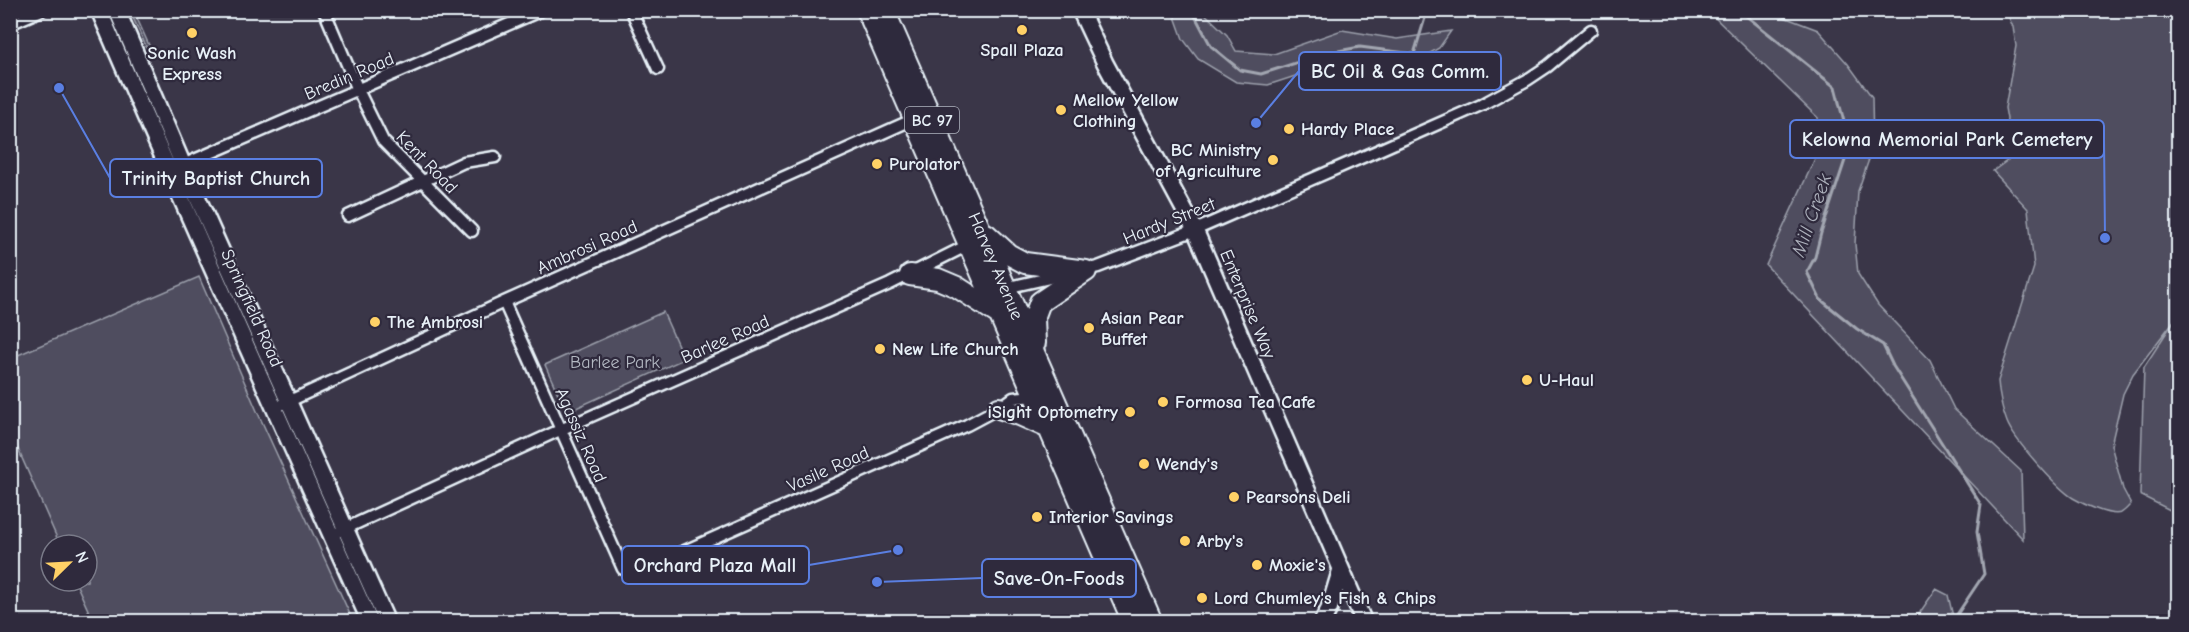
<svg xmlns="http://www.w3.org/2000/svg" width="2189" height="632" viewBox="0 0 2189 632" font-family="'Comic Neue',sans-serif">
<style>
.green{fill:#504e5f;stroke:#9ca0ac;stroke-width:1.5}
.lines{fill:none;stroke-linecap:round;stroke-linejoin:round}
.stream{stroke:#a2a6b1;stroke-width:3}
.street-casing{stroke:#e8f1f8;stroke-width:15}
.secondary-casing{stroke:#e8f1f8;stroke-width:20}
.highway-casing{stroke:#e8f1f8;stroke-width:24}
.street{stroke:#2f2a3d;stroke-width:10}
.secondary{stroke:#2f2a3d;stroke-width:15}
.highway{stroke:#2f2a3d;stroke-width:20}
.poi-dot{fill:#ffd166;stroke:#2f2a3d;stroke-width:2}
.labels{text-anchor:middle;stroke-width:4.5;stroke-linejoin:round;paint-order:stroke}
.shield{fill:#2f2a3d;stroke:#b0b5c0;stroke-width:1.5}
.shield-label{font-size:16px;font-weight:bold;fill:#e8f1f8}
.poi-label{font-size:18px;font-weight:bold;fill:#e8f1f8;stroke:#2f2a3d;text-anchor:start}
.street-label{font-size:18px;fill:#e8f1f8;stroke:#2f2a3d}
.park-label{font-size:18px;fill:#b3b8c2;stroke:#2f2a3d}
.water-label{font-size:20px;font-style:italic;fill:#aeb2bd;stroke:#2f2a3d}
.leader{fill:none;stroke:#5a7fe2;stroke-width:2}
.callout-dot{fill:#5a7fe2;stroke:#2f2a3d;stroke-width:2}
.callout{fill:#2f2a3d;stroke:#5a7fe2;stroke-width:2}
.callout-label{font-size:20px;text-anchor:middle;font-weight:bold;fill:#e8f1f8}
</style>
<rect width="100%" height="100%" fill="#3a3648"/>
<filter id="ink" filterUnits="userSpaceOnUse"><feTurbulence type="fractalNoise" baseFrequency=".0167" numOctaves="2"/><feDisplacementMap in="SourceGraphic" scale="12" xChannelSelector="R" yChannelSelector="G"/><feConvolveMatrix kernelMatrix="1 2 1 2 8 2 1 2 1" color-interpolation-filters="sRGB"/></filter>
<g filter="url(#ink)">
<path class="green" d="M130 11H133L136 16 152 52 149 53Z
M1173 11H1202L1227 35 1236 51 1274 54 1342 30 1397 39 1451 31 1439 48 1408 66 1320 68 1268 85 1236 82 1198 59 1183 39Z
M1708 11H1772L1776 14 1818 30 1848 64 1872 97 1873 148 1858 191 1855 244 1858 274 1878 305 1930 360 1954 409 2021 471 2023 539 1766 265 1823 141 1818 118Z
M2006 11H2178V514L2140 495 2144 367 2176 318 2133 374 2123 394 2111 445 2123 489 2131 504C2128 507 2125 511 2121 513 2110 517 2083 504 2073 498 2057 488 2014 440 2007 422 2002 409 1999 395 1998 381L2034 267 2028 209 1993 171 2008 160 2004 148 2007 119 2005 108 2016 46 2013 27Z
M199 277 257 411 353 621H93L75 581H87V545H60L11 433V358Z
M663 312 684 359 574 409 564 407 545 365Z
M1936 589 1948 595 1954 621H1914Z"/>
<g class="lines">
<path class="stream" d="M1188 10 1195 16 1211 46 1240 70 1261 74 1327 53 1360 47 1414 54 1425 18 1432 10
M1739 10 1835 87 1850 145 1821 233 1815 257 1807 272 1820 299 1857 329 1883 345 1893 366 1981 505 1977 532 1984 574 1952 622"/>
<defs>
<path id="street" d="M324 10 358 90 383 141 472 231
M631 10 658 69
M10 24 42 10
M178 167 542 10
M348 216 464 162 495 157
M1005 288 1098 267 1195 230 1379 150 1481 105 1527 80 1548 66 1591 30
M504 302 623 569 635 573 967 425 999 408 1013 398 1034 396
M283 404 504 302 914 119
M340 531 560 430 890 284 968 245"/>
<path id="secondary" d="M99 10C187 215 279 418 370 622
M117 10 183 165 387 622
M1080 10 1105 63 1195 230 1364 622
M1322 622 1329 609 1341 569"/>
<path id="highway" d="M867 10 1133 622
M884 10 1152 622
M986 234 1008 254 1025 263 1086 271
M910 275 938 279 957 287 997 313
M1035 343 1034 318 1040 302 1086 271
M999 408 1020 415 1049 428"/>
</defs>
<use href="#street" class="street-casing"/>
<use href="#secondary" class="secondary-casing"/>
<use href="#highway" class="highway-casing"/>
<use href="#street" class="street"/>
<use href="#secondary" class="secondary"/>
<use href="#highway" class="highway"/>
</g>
</g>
<g class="poi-dot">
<circle cx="1022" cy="30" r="6"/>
<circle cx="192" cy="33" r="6"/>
<circle cx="1061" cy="110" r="6"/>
<circle cx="1289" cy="129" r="6"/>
<circle cx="1273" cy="160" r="6"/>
<circle cx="877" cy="164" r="6"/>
<circle cx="375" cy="322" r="6"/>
<circle cx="1089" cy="328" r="6"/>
<circle cx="880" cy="349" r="6"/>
<circle cx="1527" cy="380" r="6"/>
<circle cx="1163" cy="402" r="6"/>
<circle cx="1130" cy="412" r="6"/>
<circle cx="1144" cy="464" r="6"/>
<circle cx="1234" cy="497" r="6"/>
<circle cx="1037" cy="517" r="6"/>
<circle cx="1185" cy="541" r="6"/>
<circle cx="1257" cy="565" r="6"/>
<circle cx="1202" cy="598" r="6"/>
</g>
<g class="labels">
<rect class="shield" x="905" y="107" width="54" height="26" rx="4.5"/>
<g class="shield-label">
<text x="932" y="126">BC 97</text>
</g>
<g class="poi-label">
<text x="1022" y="56" text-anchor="middle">Spall Plaza</text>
<text x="192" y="59" text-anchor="middle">Sonic Wash<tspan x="192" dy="21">Express</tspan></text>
<text x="1073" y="106">Mellow Yellow<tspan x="1073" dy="21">Clothing</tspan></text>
<text x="1301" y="135">Hardy Place</text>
<text x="1261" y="156" text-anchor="end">BC Ministry<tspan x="1261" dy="21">of Agriculture</tspan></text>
<text x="889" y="170">Purolator</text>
<text x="1101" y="324">Asian Pear<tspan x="1101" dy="21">Buffet</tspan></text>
<text x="387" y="328">The Ambrosi</text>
<text x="892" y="355">New Life Church</text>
<text x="1539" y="386">U-Haul</text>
<text x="1175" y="408">Formosa Tea Cafe</text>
<text x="1118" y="418" text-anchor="end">iSight Optometry</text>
<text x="1156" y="470">Wendy's</text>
<text x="1246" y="503">Pearsons Deli</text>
<text x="1049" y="523">Interior Savings</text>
<text x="1197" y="547">Arby's</text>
<text x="1269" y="571">Moxie's</text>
<text x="1214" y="604">Lord Chumley's Fish &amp; Chips</text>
</g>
<g class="street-label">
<text transform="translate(349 76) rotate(-23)" y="6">Bredin Road</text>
<text transform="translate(427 162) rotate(46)" y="6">Kent Road</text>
<text transform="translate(1169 221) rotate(-22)" y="6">Hardy Street</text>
<text transform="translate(587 247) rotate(-24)" y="6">Ambrosi Road</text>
<text transform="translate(996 266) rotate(67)" y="6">Harvey Avenue</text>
<text transform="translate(1248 304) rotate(67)" y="6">Enterprise Way</text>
<text transform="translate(252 308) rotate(66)" y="6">Springfield Road</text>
<text transform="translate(725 339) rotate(-24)" y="6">Barlee Road</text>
<text transform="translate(581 435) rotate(66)" y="6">Agassiz Road</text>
<text transform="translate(828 469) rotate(-24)" y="6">Vasile Road</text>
</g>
<g class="park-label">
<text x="615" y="368">Barlee Park</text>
</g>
<g class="water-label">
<text transform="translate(1811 215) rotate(-71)" y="7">Mill Creek</text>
</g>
</g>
<path class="leader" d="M1256 123L1299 71M2105 238L2104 139M59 88L110 178M898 550L809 565M877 582L982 578"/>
<g class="callout-dot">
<circle cx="1256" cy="123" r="6"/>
<circle cx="2105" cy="238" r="6"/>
<circle cx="59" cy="88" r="6"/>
<circle cx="898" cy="550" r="6"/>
<circle cx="877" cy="582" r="6"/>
</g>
<g class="callout">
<rect x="1299" y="52" width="202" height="38" rx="6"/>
<rect x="1790" y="120" width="314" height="38" rx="6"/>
<rect x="110" y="159" width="212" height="38" rx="6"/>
<rect x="622" y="546" width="187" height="38" rx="6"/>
<rect x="982" y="559" width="154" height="38" rx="6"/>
</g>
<g class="callout-label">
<text x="1400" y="78">BC Oil &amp; Gas Comm.</text>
<text x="1947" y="146">Kelowna Memorial Park Cemetery</text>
<text x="216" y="185">Trinity Baptist Church</text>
<text x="715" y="572">Orchard Plaza Mall</text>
<text x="1059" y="585">Save-On-Foods</text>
</g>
<rect width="2189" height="632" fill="none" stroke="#2f2a3d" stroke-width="36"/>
<rect x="18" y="18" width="2153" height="596" fill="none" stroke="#e8f1f8" stroke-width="2" filter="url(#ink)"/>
<g transform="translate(69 563) rotate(66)"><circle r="28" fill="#2f2a3d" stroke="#797a88" stroke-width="1.5"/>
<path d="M0-4.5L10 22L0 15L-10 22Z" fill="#ffd166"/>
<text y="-9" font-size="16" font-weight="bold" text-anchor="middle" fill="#e8f1f8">N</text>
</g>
</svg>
